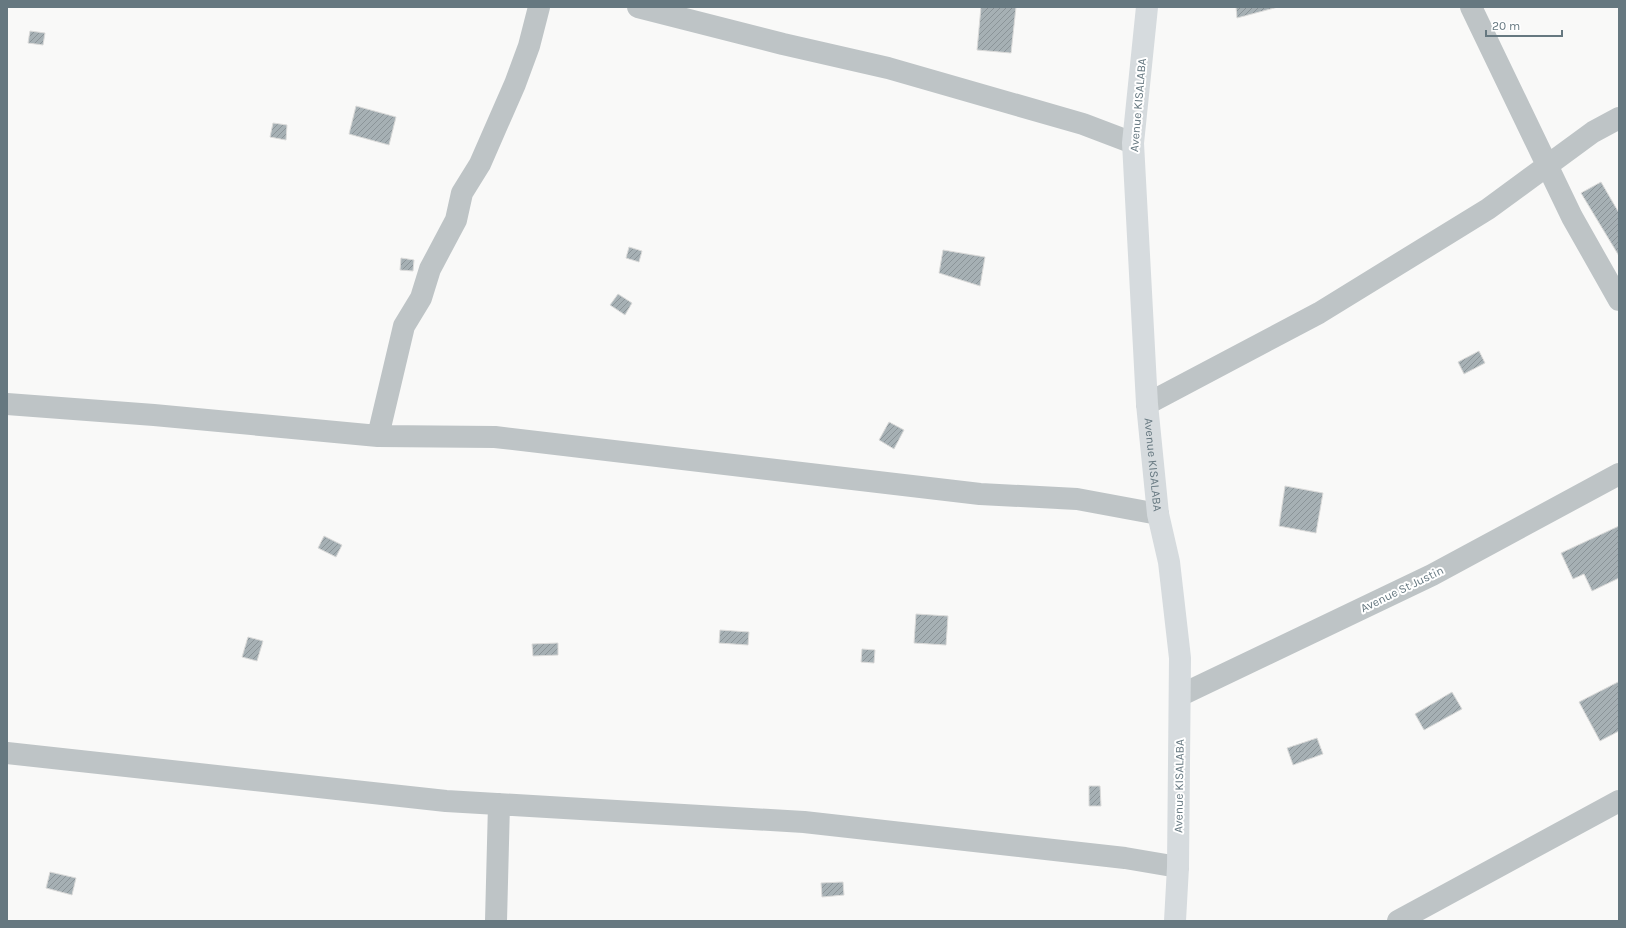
<svg xmlns="http://www.w3.org/2000/svg" width="1626" height="928" viewBox="0 0 1626 928" font-family="Karla,sans-serif">
<style>
.building{fill:url(#building-hatch);stroke:#dbdbda}
.lines{fill:none;stroke-linecap:round;stroke-linejoin:round}
.street{stroke:#bec4c6;stroke-width:22}
.secondary{stroke:#d6dbde;stroke-width:22}
.labels{text-anchor:middle;stroke-width:4;stroke-linejoin:round;paint-order:stroke}
.street-label{font-size:12px;fill:#667880;stroke:#fff}
</style>
<defs>
<pattern id="building-hatch" width="6" height="6" patternUnits="userSpaceOnUse"><rect width="6" height="6" fill="#a6b0b4"/><path d="M-1 1l2-2M0 6l6-6M5 7l2-2" fill="none" stroke="#8b9498"/></pattern>
</defs>
<rect width="100%" height="100%" fill="#f9f9f8"/>
<path class="building" d="M981 7H1016L1011 53 977 50Z
M1236 7H1278L1237 18Z
M30 31 45 33 43 45 28 43Z
M356 106 396 117 389 145 349 134Z
M273 123 287 125 286 140 270 137Z
M1601 182 1619 213V256L1581 193Z
M629 247 642 251 639 262 626 258Z
M943 250 985 257 980 286 939 273Z
M401 258 414 260 413 271 400 270Z
M618 294 632 303 625 315 610 305Z
M1479 351 1485 363 1464 374 1458 362Z
M889 422 904 430 894 449 879 440Z
M1285 486 1323 493 1316 533 1279 526Z
M1619 526V578L1592 591 1584 574 1573 579 1561 553Z
M324 536 342 545 336 557 318 548Z
M916 614 948 616 946 645 914 643Z
M720 630 749 632 748 645 719 643Z
M248 637 263 641 257 661 242 657Z
M558 643V655L533 656 532 644Z
M862 649 875 650 874 663 861 662Z
M1618 682 1619 684V731L1600 741 1579 702Z
M1452 692 1462 709 1424 730 1415 714Z
M1317 738 1323 754 1293 765 1287 748Z
M1089 786H1100L1101 806H1089Z
M50 872 76 878 72 895 46 888Z
M843 882 844 895 822 897 821 883Z"/>
<g class="lines">
<path class="street" d="M638 7 783 44 888 68 1083 124 1133 143
M1471 7 1572 217 1619 300
M7 404 154 415 378 436 495 437 980 494 1077 499 1158 514
M1147 404 1319 313 1488 209 1593 132 1619 118
M378 436 404 326 421 298 430 269 456 220 462 193 480 164 515 84 529 46 539 7
M1181 695 1432 575 1619 474
M7 753 446 801 804 822 1125 858 1178 867
M496 921 499 804
M1398 921 1619 801"/>
<path class="secondary" id="s1" d="M1147 7 1133 143 1147 404 1158 514 1169 562 1180 658 1178 867 1175 921"/>
</g>
<g class="labels">
<g class="street-label">
<text transform="translate(1138 105) rotate(-85)" y="4">Avenue KISALABA</text>
<text dy="4" stroke="none"><textPath href="#s1" startOffset="459">Avenue KISALABA</textPath></text>
<text transform="translate(1402 589) rotate(-26)" y="4">Avenue St Justin</text>
<text transform="translate(1179 786) rotate(-89)" y="4">Avenue KISALABA</text>
</g>
</g>
<rect width="1626" height="928" fill="none" stroke="#667880" stroke-width="16"/>
<path d="M1486 30v6h76v-6" fill="none" stroke="#667880" stroke-width="2"/>
<text x="1492" y="30" font-size="12" fill="#667880" stroke="#ffffff" stroke-width="3" paint-order="stroke">20 m</text>
</svg>
